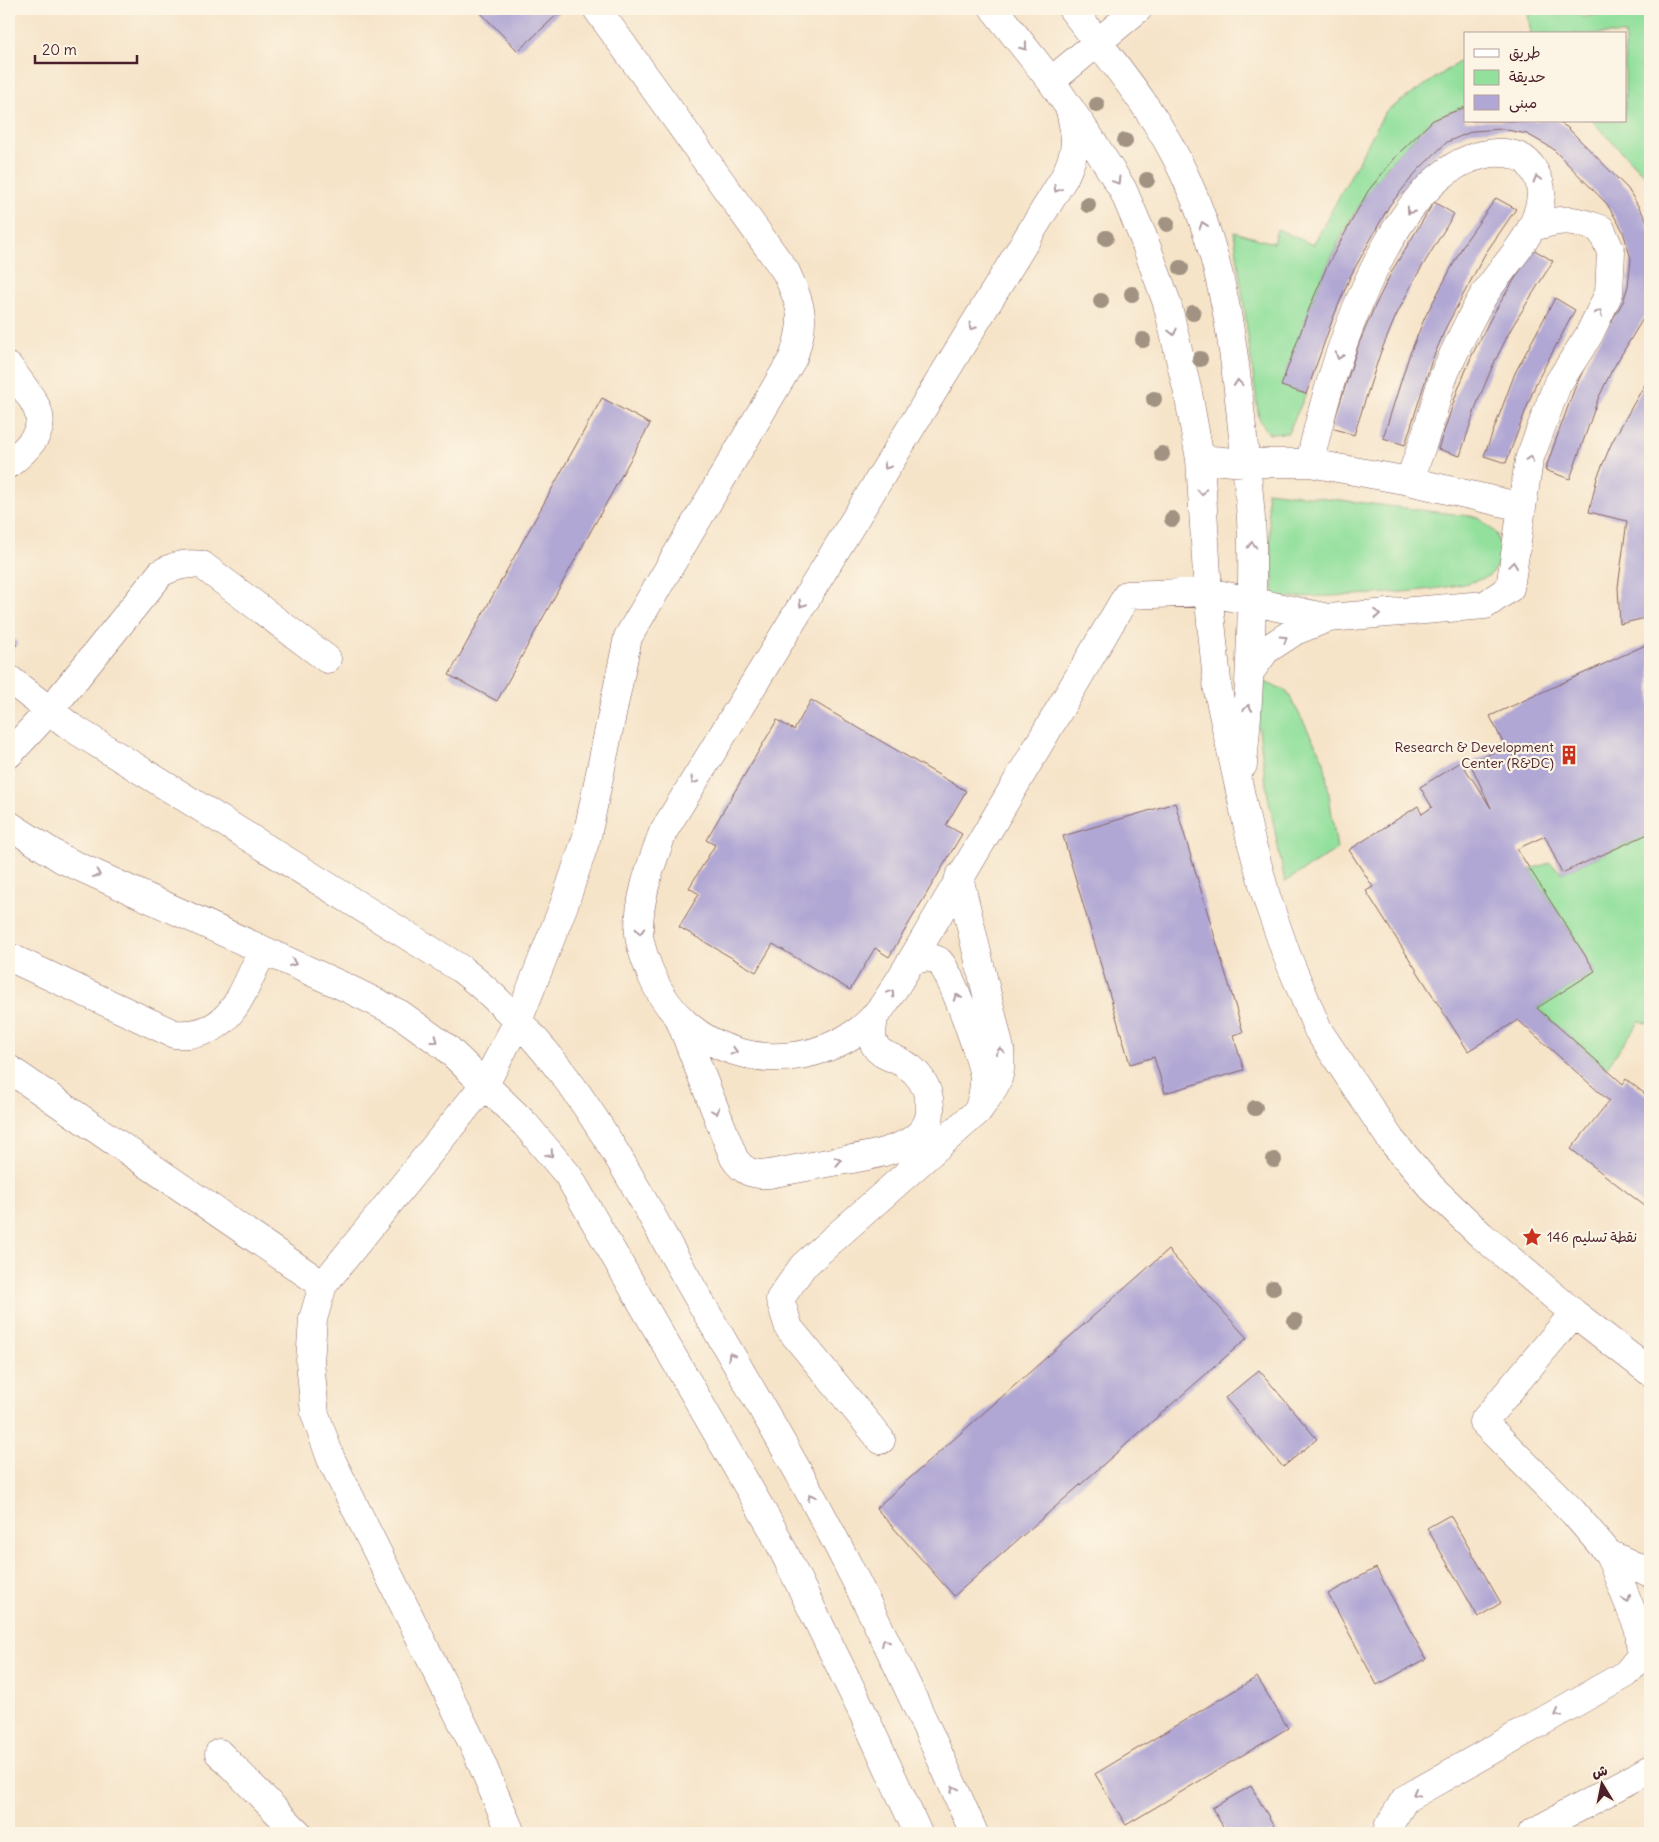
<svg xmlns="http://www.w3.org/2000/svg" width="1659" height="1842" viewBox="0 0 1659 1842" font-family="Delius,'Playpen Sans Arabic',sans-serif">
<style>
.green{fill:#93e09d;stroke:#6e8064}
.building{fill:#b1a7d4}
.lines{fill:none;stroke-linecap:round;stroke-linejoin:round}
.minor-casing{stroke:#866462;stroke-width:29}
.minor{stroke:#fff;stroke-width:28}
.tree{fill:#a19282}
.oneway{stroke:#ae9aa0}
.labels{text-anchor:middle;stroke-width:4.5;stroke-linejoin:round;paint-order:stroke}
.poi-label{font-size:14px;fill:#4a1f2b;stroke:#fcf5e5;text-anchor:end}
</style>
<rect width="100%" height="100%" fill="#fcf5e5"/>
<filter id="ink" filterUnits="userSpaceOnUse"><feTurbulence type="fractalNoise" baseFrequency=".02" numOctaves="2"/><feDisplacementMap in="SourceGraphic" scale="10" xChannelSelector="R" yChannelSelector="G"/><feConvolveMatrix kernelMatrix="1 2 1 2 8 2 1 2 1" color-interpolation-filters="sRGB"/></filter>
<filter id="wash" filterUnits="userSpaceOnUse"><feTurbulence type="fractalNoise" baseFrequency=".0096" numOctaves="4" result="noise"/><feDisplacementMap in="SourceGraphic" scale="20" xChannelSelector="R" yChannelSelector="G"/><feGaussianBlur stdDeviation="1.12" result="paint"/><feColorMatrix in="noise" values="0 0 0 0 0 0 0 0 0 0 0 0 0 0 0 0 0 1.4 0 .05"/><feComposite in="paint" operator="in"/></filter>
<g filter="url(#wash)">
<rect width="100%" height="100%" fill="#f6e4c9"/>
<path class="green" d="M1538 9H1572L1583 17 1596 15 1606 9H1644L1650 25V181L1592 121H1625V34H1531L1528 15Z
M1465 58V107C1455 111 1443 114 1433 120 1425 125 1418 134 1411 141 1343 206 1312 299 1282 385L1306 394 1288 433 1269 434 1259 419 1234 232 1273 243 1277 229 1313 245 1385 112Z
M1267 491 1478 517 1496 533 1502 554C1499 559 1496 570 1491 574 1463 595 1315 596 1274 598Z
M1264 682 1287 691 1324 761 1337 849 1285 882 1267 791 1258 723Z
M1650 833V1024L1640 1021 1606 1068 1537 1008 1595 971 1530 869 1550 863 1562 873Z"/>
<g id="blocks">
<path class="building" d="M477 9H557L560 12 518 51Z
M1465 107V121H1557L1568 128 1628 189 1647 221 1650 234V301L1647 312 1611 372 1598 399 1570 479 1545 470 1574 390 1588 360 1623 302 1628 286 1631 259 1623 231 1607 204 1552 148 1527 134 1502 129 1473 131 1447 142 1418 170 1389 206 1350 277 1333 318 1306 394 1281 386 1309 309 1327 266 1368 191 1399 153 1433 120Z
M1496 198 1516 209 1485 254 1446 327 1431 363 1405 445 1383 438 1409 356 1425 317 1465 242Z
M1434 202 1454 214 1414 280 1395 318 1380 354 1354 435 1332 428 1358 346 1374 308 1393 269Z
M1533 249 1553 261 1512 327 1493 365 1478 401 1460 456 1438 449 1457 392 1472 355 1492 316Z
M1555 298 1575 310 1536 383 1506 463 1484 456 1515 373Z
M1650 375V617L1620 624 1618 587 1627 521 1589 512 1597 478 1612 442Z
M602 398 650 424 497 701 449 675Z
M9 635 18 643 9 653Z
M1650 643V833L1562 873 1545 836 1517 849 1595 971 1537 1008 1623 1084 1626 1079 1650 1098V1210L1571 1149 1609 1101 1518 1020 1468 1051 1366 891 1373 887 1349 850 1418 806 1422 814 1432 807 1420 787 1461 762 1491 808 1470 763 1505 747 1490 716Z
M811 700 966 791 946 825 962 834 889 957 875 948 850 990 773 944 756 972 679 927 699 894 689 888 715 845 706 840 777 720 794 730Z
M1175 803 1243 1032 1233 1035 1244 1070 1165 1093 1154 1057 1130 1064 1063 836Z
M1168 1250 1247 1338 954 1596 876 1508Z
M1259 1370 1317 1439 1283 1467 1225 1398Z
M1450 1515 1501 1603 1478 1617 1427 1528Z
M1376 1568 1426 1659 1377 1685 1328 1594Z
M1257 1677 1288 1728 1126 1825 1095 1774Z
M1251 1786 1278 1833H1227L1212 1808Z"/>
</g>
</g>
<g filter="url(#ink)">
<use href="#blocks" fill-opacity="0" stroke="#866462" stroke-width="1"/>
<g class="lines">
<defs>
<path id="minor" d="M994 9 1051 81 1093 142 1123 190 1143 237 1167 303 1188 393 1200 459 1208 592 1218 691 1250 837 1267 899 1287 956 1318 1030 1391 1140 1431 1187 1481 1235 1574 1313 1650 1372
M1072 9C1113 62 1159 116 1186 178 1222 257 1234 343 1242 428 1246 465 1251 503 1252 540 1253 615 1250 690 1243 765
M1051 81 1138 9
M1070 110C1077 141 1078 148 1064 178L663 832C651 865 638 898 639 934 640 947 646 962 651 974 685 1057 784 1081 857 1032 880 1016 895 987 910 963L1127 595 1208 592 1328 618 1485 605 1510 588 1529 460 1557 385 1589 335 1609 293 1611 252 1601 229C1571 218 1563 218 1533 227
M9 367C41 411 58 424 9 464
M1200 459 1245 463H1310L1409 481 1522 507
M1310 463C1327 379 1386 176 1482 155 1494 152 1508 152 1520 157 1532 162 1542 182 1541 195 1538 236 1502 265 1482 298 1470 319 1459 342 1449 364 1441 378 1438 396 1433 411 1426 435 1418 458 1409 481
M1250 672 1266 650 1295 631 1328 618
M9 679 71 727 461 969C576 1059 626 1174 697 1296 740 1371 785 1445 825 1521 879 1623 928 1728 974 1833
M9 754 50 710 161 573C176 565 186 563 202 565L327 659
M9 825 62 859 347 988 400 1014 447 1048 525 1124 568 1175 773 1530 861 1709 918 1833
M9 957 174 1034C232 1039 241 993 263 950
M910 963C918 958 930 955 939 961 950 969 983 1062 984 1078 984 1087 983 1096 980 1104
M679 1018 734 1158C743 1172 753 1175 769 1174 791 1170 812 1166 833 1162 863 1157 934 1150 930 1106 929 1093 924 1081 915 1072 894 1050 863 1063 875 1015
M9 1069 323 1285
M881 1440 789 1328 780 1299 803 1266 978 1111C995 1086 1003 1080 1000 1049L959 877
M1609 1554 1650 1573
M219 1753 298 1833
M511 1833 476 1750 331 1459 315 1414 310 1362 313 1319 323 1285 485 1084 518 1021 564 905 587 836 628 637 793 358C806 318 803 310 786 272L597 9
M1389 1833 1388 1827 1405 1799 1626 1674 1641 1656 1639 1630 1609 1554 1573 1512 1483 1422 1574 1313
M1532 1833 1650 1769"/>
</defs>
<use href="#minor" class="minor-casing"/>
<use href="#minor" class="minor"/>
</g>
<g class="tree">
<circle cx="1097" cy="105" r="8"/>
<circle cx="1125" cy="141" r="8"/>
<circle cx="1147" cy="180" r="8"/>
<circle cx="1088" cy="205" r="8"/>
<circle cx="1167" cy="224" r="8"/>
<circle cx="1106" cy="238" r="8"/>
<circle cx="1181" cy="268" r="8"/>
<circle cx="1132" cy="294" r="8"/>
<circle cx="1101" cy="301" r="8"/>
<circle cx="1193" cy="313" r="8"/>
<circle cx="1143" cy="340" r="8"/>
<circle cx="1200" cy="359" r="8"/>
<circle cx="1154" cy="399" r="8"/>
<circle cx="1162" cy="454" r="8"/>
<circle cx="1172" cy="519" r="8"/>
<circle cx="1255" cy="1108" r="8"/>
<circle cx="1274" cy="1160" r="8"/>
<circle cx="1273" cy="1288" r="8"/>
<circle cx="1295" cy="1321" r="8"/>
</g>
<defs><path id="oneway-chevron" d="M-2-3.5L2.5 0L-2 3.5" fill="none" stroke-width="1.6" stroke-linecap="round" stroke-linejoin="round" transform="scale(1.25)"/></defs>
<g class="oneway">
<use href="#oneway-chevron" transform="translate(1024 47) rotate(52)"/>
<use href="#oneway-chevron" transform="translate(1537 179) rotate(-106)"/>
<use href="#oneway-chevron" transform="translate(1117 181) rotate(59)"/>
<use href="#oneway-chevron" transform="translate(1057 189) rotate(121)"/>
<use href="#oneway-chevron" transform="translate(1410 211) rotate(126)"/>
<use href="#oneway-chevron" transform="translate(1203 225) rotate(-109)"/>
<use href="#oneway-chevron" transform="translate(1599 313) rotate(-64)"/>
<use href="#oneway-chevron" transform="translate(972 327) rotate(122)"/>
<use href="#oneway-chevron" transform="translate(1173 332) rotate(77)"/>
<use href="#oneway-chevron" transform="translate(1339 356) rotate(109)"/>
<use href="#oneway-chevron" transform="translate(1238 383) rotate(-95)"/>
<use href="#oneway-chevron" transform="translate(1530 459) rotate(-74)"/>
<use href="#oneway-chevron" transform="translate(887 466) rotate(122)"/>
<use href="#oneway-chevron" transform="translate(1202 492) rotate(86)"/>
<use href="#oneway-chevron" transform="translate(1252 545) rotate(-90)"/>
<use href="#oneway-chevron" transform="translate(1513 565) rotate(-82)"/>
<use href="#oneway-chevron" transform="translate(802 604) rotate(122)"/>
<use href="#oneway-chevron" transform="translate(1377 614) rotate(-5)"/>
<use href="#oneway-chevron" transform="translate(1284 639) rotate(-32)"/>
<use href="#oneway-chevron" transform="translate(1248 708) rotate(-85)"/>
<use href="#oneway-chevron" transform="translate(694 781) rotate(121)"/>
<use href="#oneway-chevron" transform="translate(97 874) rotate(24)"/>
<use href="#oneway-chevron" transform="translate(640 931) rotate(88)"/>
<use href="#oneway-chevron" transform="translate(293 963) rotate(24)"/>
<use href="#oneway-chevron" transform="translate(891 993) rotate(-56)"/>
<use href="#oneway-chevron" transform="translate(957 997) rotate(-110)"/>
<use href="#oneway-chevron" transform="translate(435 1040) rotate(36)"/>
<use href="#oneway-chevron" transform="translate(734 1051) rotate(15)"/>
<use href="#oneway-chevron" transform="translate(1000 1051) rotate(-98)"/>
<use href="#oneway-chevron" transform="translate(716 1111) rotate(69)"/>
<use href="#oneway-chevron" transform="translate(550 1154) rotate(50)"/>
<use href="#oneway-chevron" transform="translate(838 1161) rotate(-11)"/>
<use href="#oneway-chevron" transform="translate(731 1356) rotate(-120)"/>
<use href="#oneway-chevron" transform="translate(811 1497) rotate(-119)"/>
<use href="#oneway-chevron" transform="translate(1627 1599) rotate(68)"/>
<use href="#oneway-chevron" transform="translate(885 1642) rotate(-115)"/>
<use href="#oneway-chevron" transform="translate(1558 1714) rotate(151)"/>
<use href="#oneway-chevron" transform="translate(954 1789) rotate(-115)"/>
<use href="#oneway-chevron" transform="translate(1416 1793) rotate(151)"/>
</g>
</g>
<defs>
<symbol id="building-bare" viewBox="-9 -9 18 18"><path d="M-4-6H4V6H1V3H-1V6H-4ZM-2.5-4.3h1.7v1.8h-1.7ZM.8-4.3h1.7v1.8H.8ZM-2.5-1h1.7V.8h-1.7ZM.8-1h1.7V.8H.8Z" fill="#c8321e" stroke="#fcf5e5" stroke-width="2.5" paint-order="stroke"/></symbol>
<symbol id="sight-bare" viewBox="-9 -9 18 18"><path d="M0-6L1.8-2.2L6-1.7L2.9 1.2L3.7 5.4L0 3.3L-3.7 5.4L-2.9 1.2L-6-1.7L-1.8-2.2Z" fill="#c8321e" stroke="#fcf5e5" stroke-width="2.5" paint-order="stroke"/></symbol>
</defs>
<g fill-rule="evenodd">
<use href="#building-bare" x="1555" y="741" width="28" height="28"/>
<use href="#sight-bare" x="1518" y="1223" width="28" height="28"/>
</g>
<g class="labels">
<g class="poi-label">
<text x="1554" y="752">Research &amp; Development<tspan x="1554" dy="16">Center (R&amp;DC)</tspan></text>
<text x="1547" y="1242" text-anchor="start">نقطة تسليم 146</text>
</g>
</g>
<rect width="1659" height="1842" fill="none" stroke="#fcf5e5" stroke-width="30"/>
<rect x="1464" y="32" width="162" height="90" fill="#fcf5e5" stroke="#b59f9b"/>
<rect x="1474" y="49" width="25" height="8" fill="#ffffff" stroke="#b59f9b"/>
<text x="1509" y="58" font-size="15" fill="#4a1f2b">طريق</text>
<rect x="1474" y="70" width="25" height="15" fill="#93e09d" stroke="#b59f9b"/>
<text x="1509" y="82" font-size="15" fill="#4a1f2b">حديقة</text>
<rect x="1474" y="95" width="25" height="15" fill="#b1a7d4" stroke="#b59f9b"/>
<text x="1509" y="108" font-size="15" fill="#4a1f2b">مبنى</text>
<g transform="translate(1602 1784) rotate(350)" stroke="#fcf5e5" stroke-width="4" paint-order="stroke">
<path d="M0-4L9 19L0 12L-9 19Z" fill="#4a1f2b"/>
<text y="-8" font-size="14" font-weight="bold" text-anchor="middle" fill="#4a1f2b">ش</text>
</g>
<path d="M35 55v8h102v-8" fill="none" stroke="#4a1f2b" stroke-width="2.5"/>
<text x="42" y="55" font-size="15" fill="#4a1f2b" stroke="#fcf5e5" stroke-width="4" paint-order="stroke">20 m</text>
</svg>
